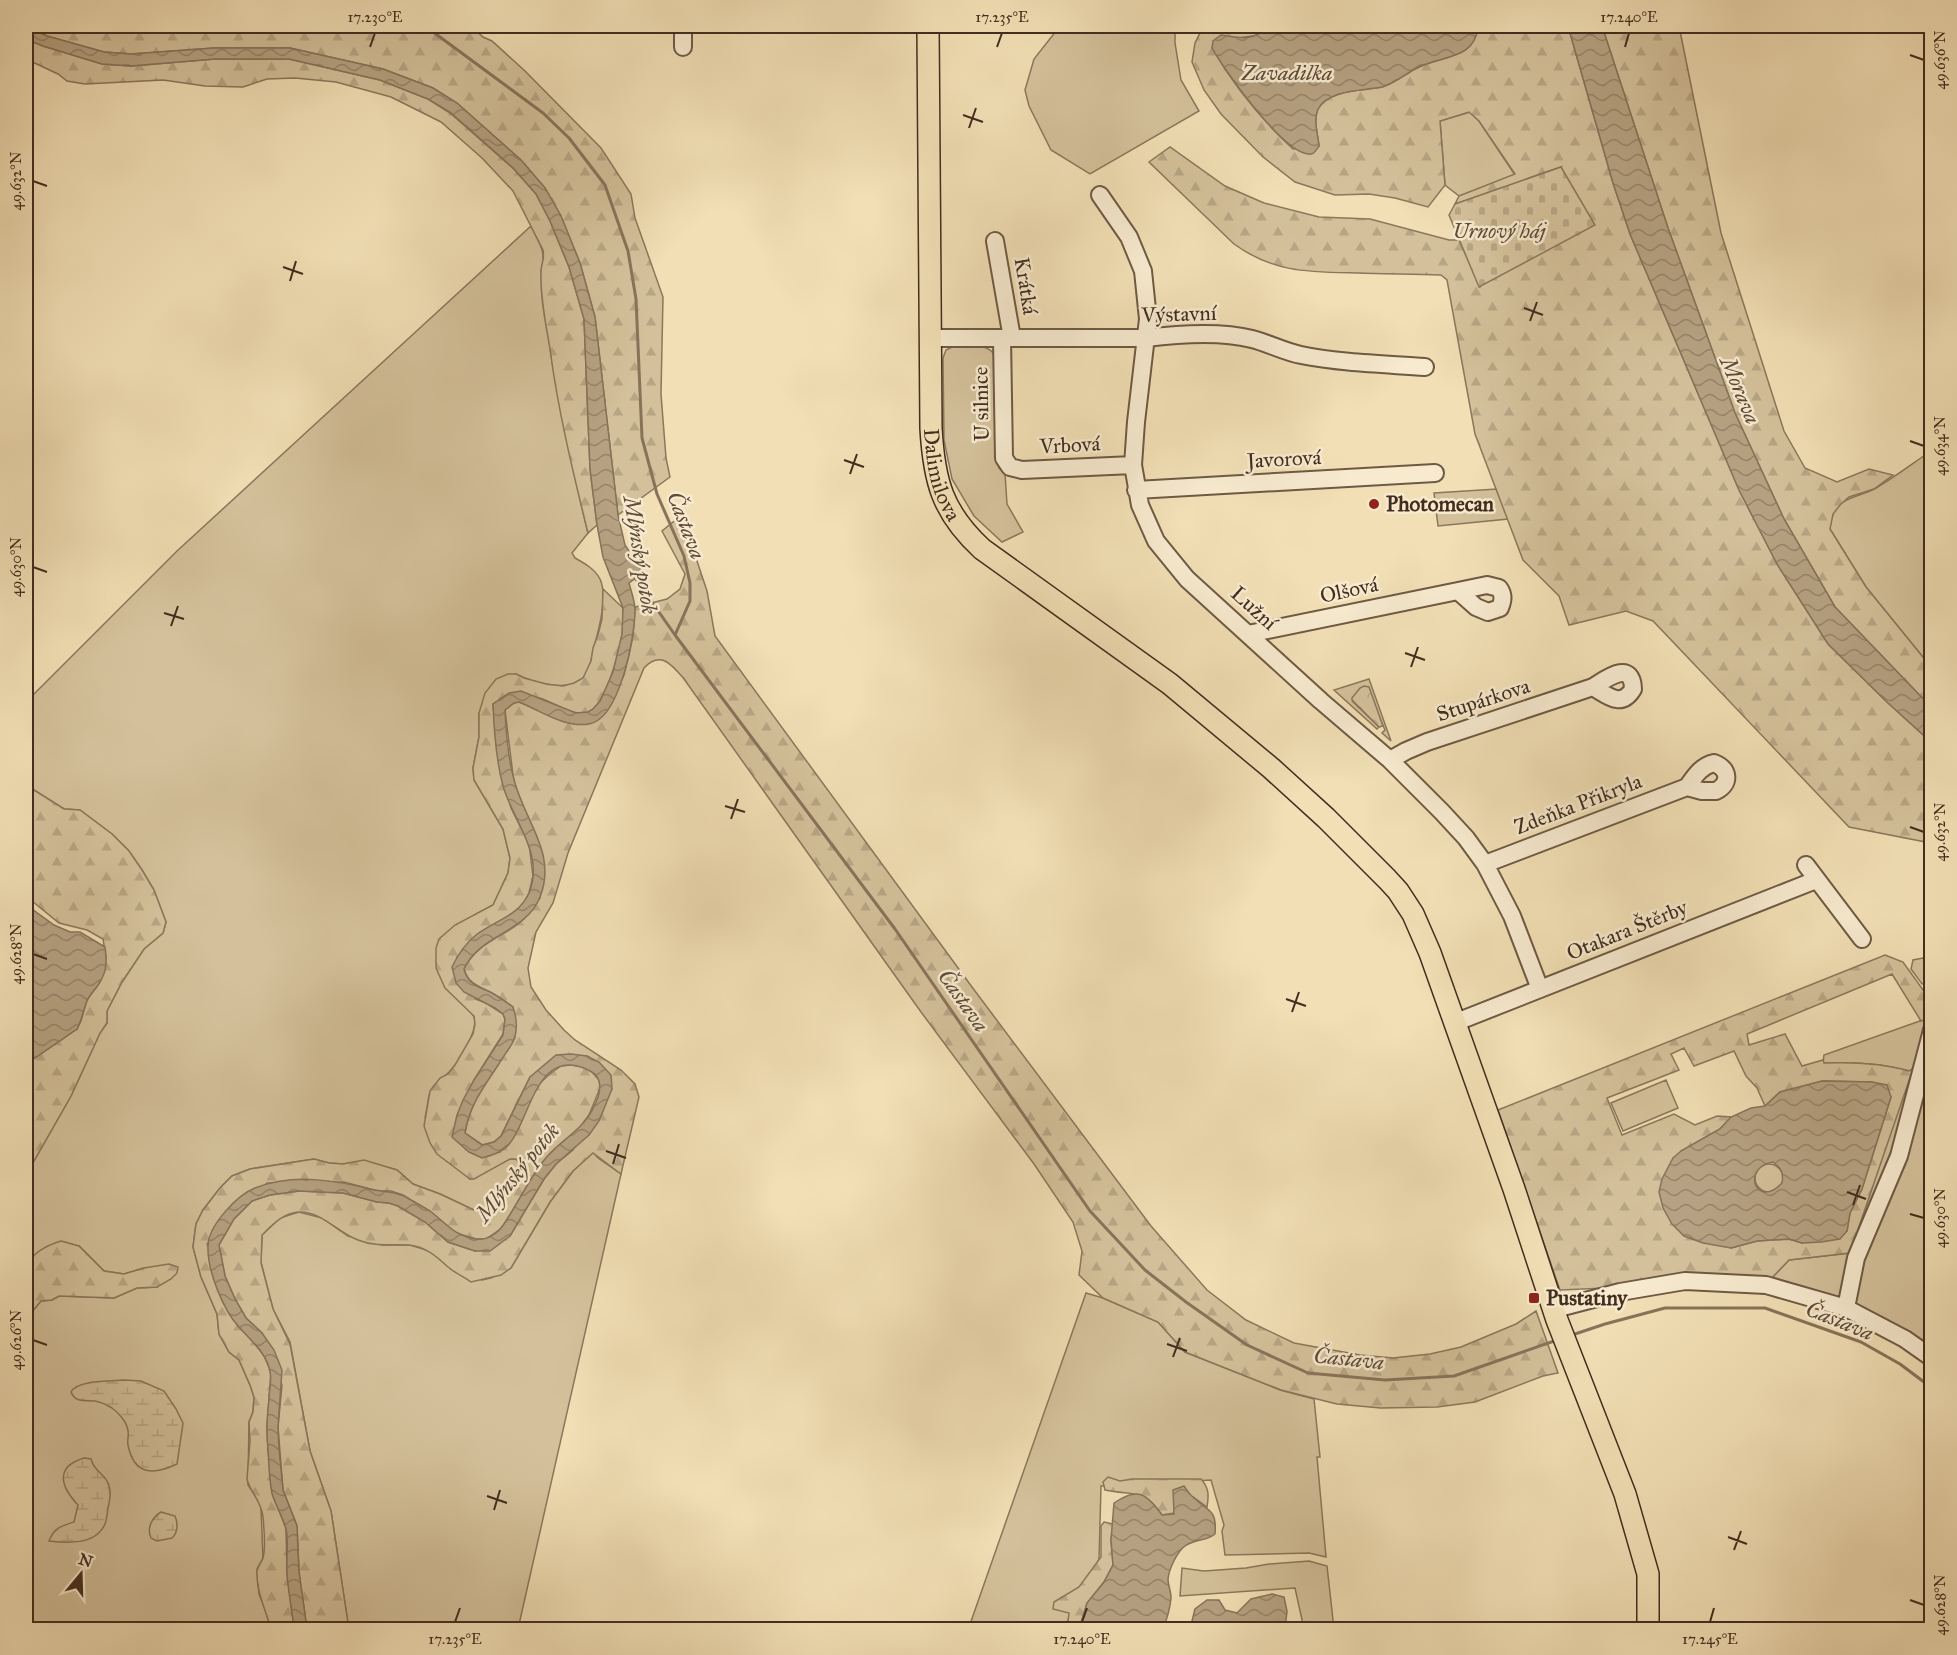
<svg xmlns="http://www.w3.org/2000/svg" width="1957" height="1655" viewBox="0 0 1957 1655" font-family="'IM FELL Great Primer',serif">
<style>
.green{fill:#d4c19b;stroke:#8b775c;stroke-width:1.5}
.forest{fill:url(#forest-firs);stroke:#8b775c;stroke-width:1.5;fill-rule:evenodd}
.wetland{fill:url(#wetland-marsh);stroke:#8b775c;stroke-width:1.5}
.cemetery{fill:url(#cemetery-stones);stroke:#8b775c;stroke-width:1.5}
.park{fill:url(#park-crowns);stroke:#8b775c;stroke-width:1.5}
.water{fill:url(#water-waves);stroke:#88735a;stroke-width:1.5;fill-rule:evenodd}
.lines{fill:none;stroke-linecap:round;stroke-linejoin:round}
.stream{stroke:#88735a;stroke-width:3}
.minor-casing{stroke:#6e5a44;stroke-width:20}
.major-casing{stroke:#422d1e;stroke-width:24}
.minor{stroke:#f7eacf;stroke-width:16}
.major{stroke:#f2dfb5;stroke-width:21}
.ticks{fill:none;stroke:#422d1e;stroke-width:2}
.poi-dot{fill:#8f2418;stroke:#f7eacf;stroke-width:2}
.labels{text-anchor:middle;stroke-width:5;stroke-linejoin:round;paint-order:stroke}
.park-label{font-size:21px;font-style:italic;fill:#5f4b37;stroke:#f7eacf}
.street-label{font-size:21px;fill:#422d1e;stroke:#f7eacf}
.poi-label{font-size:21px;font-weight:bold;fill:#422d1e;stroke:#f7eacf;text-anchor:start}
.water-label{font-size:22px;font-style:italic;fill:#5f4a37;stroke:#f7eacf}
.neatline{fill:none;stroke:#422d1e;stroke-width:2}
.ticks-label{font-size:15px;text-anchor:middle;fill:#422d1e}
</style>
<defs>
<pattern id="forest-firs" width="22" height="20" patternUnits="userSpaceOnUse" patternTransform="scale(1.5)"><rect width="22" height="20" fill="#d4c19b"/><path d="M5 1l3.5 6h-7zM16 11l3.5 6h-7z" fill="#b7a685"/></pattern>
<pattern id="wetland-marsh" width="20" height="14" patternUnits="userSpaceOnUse" patternTransform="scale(1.5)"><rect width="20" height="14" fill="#d4c19b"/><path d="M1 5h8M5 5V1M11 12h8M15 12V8" fill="none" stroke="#b7a685"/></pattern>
<pattern id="cemetery-stones" width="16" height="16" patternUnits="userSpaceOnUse" patternTransform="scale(1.5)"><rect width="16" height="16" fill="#d4c19b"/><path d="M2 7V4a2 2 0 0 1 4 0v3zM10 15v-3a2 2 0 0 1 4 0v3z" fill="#b7a685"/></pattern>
<pattern id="park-crowns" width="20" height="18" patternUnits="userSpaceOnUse" patternTransform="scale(1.5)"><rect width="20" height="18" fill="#d4c19b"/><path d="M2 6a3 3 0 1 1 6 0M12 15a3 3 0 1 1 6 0" fill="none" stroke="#b7a685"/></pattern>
<pattern id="water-waves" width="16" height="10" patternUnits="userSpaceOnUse" patternTransform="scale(1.5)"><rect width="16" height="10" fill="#b6a282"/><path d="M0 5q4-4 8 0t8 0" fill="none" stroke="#96846a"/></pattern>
</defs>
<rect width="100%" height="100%" fill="#f2dfb5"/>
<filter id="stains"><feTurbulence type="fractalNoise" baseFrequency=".00333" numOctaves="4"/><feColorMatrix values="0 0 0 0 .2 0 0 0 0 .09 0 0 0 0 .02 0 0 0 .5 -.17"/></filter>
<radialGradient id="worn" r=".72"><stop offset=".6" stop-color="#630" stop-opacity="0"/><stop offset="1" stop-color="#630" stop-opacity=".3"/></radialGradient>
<path class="green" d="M1060 26H1175V43L1181 80 1199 111 1090 174 1051 150 1029 106 1025 90 1034 59Z
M1470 112 1479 121 1515 175 1459 196 1445 185 1440 121Z
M531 226C539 243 547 251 541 271 548 360 567 446 588 533L572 553 575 558C584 563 595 569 600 579 608 596 599 629 594 647 591 657 591 670 583 678 569 693 531 682 516 674L479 713V737L473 768 474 780 503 829 510 858 508 873 493 905 476 914 445 987C451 993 472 1012 474 1017 479 1030 459 1061 450 1071 444 1078 436 1081 431 1090 427 1098 428 1109 425 1117L463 1173 470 1179 510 1159H516L519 1162 520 1167 494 1205 483 1212 476 1211 440 1194 413 1184 397 1170 364 1161 343 1164 329 1163 314 1159 250 1169 232 1176 220 1188 203 1210 196 1224 193 1247 201 1277 217 1314 219 1334 229 1352 239 1360 250 1385 254 1397 253 1412 249 1422 248 1485 258 1499 261 1508 263 1558 257 1569 259 1594 265 1609 271 1629H26V1395L32 1375 30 1358 26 1348V1319L41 1301 52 1300 59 1296 114 1298 137 1288 157 1287 144 1268 124 1274 104 1271 79 1246 26 1268V1175L71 1096 100 1033 107 1023V1011L122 982 144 949 163 933 166 922 154 890 142 870 129 851 112 834 80 810 64 809 26 785V702L177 551Z
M954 346C969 346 986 342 995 355L997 461 999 468 1005 473 1007 504 1023 532 1002 542 974 516 952 479 944 440 943 358 946 350Z
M1931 451V667L1866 587 1830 529C1832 495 1855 500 1876 488 1895 477 1913 463 1931 451Z
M1497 489 1508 519 1438 526 1434 493Z
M1369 679 1391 741 1382 733 1385 730 1381 721 1352 701 1379 727 1377 729 1334 690Z
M1923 958 1931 965 1932 982 1922 984 1911 969 1913 960Z
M1931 1017V1355L1769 1281 1789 1260 1850 1253 1912 1069 1909 1071C1882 1063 1851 1062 1823 1063L1824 1055Z
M1666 1080 1678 1108 1623 1131 1611 1103Z
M593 1152 598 1158 621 1174 518 1629 421 1630 348 1623 331 1511 310 1451 290 1342 273 1309 261 1262 262 1235 280 1218 299 1212 322 1218 348 1236 382 1245H410L433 1252 450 1268 482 1280 491 1278 511 1268 550 1202 573 1171Z
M1755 1178a14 14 0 1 1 28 0a14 14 0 1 1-28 0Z
M1086 1293 1103 1298 1158 1322 1185 1352 1280 1390 1314 1399 1320 1457H1317L1326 1557 1309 1553 1225 1555 1222 1531 1224 1525 1211 1480 1101 1486 1099 1559 1065 1626V1629L968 1630Z
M1309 1561 1327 1566 1334 1629H1304L1295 1588 1180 1596 1182 1568 1204 1571 1246 1568 1269 1564Z"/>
<path class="forest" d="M26 26H213L214 28 236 32 241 26H471L483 37 492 41 525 71 601 148 631 194 635 218 663 297 661 394 666 458 670 477 618 515 595 317 580 263 561 216 545 188 521 160 457 103 433 88 383 69 290 48H214L131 54 104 52 47 36Z
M1212 26H1269C1253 40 1256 34 1239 38 1230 40 1220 45 1212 48 1233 85 1262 120 1293 149L1319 146C1318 135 1313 120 1318 109 1329 89 1363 91 1382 87 1396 83 1406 73 1419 67 1443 55 1475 60 1478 26H1568L1613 183 1630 234 1739 490 1777 564 1828 644 1888 703 1931 742V843L1849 827 1653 621 1626 611 1569 625 1559 596 1523 560 1475 434 1447 280 1441 275C1413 274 1385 274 1357 273 1310 272 1274 273 1234 244L1149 162 1170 147 1225 186 1264 203 1319 217 1370 219 1449 240H1459L1480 287 1561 167 1455 204 1459 196 1515 174 1479 121 1469 112 1440 121 1445 185 1428 207 1395 198 1369 194 1335 195 1295 182 1263 157 1221 114 1204 90 1192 62 1195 43 1202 29Z
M1602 26H1679L1721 233 1784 431 1805 468 1837 482 1869 469 1893 475 1874 489 1849 497 1840 505 1833 514 1830 529 1866 587 1931 667V707L1835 607 1784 519 1735 413 1668 228Z
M26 39 43 46 102 64 131 66 215 59H289L380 80 428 99 450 113 513 168 536 194 550 221 569 267 584 319 590 469 597 525 588 533C573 472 558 411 550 349 546 325 540 297 541 272 541 263 545 260 543 250L513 191 482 158 441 122 391 97 336 82 295 78 267 79 243 87 205 86 163 80 85 84 67 81 58 74 26 59Z
M677 519 697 561 707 591 715 636 972 987 1151 1226 1207 1290 1246 1320 1294 1343 1360 1355 1393 1358 1430 1354 1461 1347 1516 1324 1536 1311 1558 1373 1543 1376 1475 1402 1437 1407 1381 1408 1337 1404 1281 1390 1185 1352 1158 1322 1103 1298 1079 1275 1082 1251 1073 1222 1034 1164 921 1012 684 679C672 665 661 650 644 668L568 853 553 903 536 932 528 968 531 987 546 1010 564 1030 575 1040 621 1070 635 1084 639 1097 621 1174 593 1153 573 1171 550 1202 511 1268 501 1275 471 1282C464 1277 455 1273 448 1267 436 1256 426 1247 409 1245 391 1244 375 1247 358 1240 338 1233 324 1213 301 1212 285 1211 272 1225 262 1235L261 1263 273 1309 290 1344 310 1451 331 1511 348 1623 352 1629H307L299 1572 297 1526 283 1490 278 1427 282 1385 262 1333 246 1318 235 1299 225 1276 219 1245 234 1219 252 1201 270 1195 299 1191 343 1193 377 1202 389 1203 398 1206 425 1222 448 1242 475 1251 510 1236 544 1179 556 1164 573 1150 612 1089 587 1056 530 1077 501 1136 494 1142 483 1145 465 1133 468 1119 473 1105 483 1086 515 1038 513 1007C506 1002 499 997 492 993 479 986 468 984 464 969 475 946 495 940 514 927 524 920 532 907 540 898L522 803 514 783 505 710 514 703 519 702 574 724 610 706 624 675 629 655 633 636 635 607 667 599 680 589 685 574 662 531Z
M603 589 623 608C623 617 623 627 622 636 619 652 605 709 586 713 567 716 548 697 534 697 521 697 506 702 493 704L498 758 511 808 529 844 533 876 529 893 522 906 509 916 496 923 457 957 475 999 486 1003 503 1014 505 1019 503 1034 474 1080 453 1137 500 1152 539 1084 551 1073 561 1066 571 1065 584 1067 592 1072 599 1080 600 1088 589 1115 580 1127 548 1156 535 1173 502 1228 486 1239H476L453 1232 403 1195 391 1191H378L344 1182 267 1183 207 1244 237 1325 253 1341 264 1356 271 1372 267 1427 268 1449 272 1493 286 1528 287 1573 294 1629H271C266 1610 256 1592 257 1571 258 1566 261 1563 263 1558 266 1547 264 1529 263 1517 261 1499 250 1493 247 1479L250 1441 249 1422 253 1412 254 1397 250 1385 239 1360 229 1352 219 1334 217 1314 201 1277 193 1247 196 1224 203 1210 220 1188 232 1176 250 1169 314 1159 329 1163 343 1164 364 1160 397 1170 413 1184 440 1194 476 1211 483 1212 494 1205 520 1167 519 1162 516 1159H510L474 1179H470L437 1154 430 1143 424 1126 430 1091 440 1078 448 1074 455 1065 473 1034 475 1024 474 1016 445 988 436 968V948L439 939 455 925 493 905 508 873 510 858 503 829 474 780 473 768 479 737V713L485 693 496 679 508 674H516L524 678 546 684 563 686 574 683 583 678 591 661 593 648 598 635 602 619Z
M26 785 64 809 80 810 112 834 129 851 142 870 154 890 166 922 163 933 144 949 122 982 107 1011V1023L100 1033 71 1096 26 1175V1064L77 1029 81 1021 87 1000 100 982 106 958 103 939 87 930 59 923 32 901V884L26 879Z
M1885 955 1903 962 1931 1001V1017L1921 1021 1892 974 1747 1034 1749 1045 1785 1034 1802 1066 1823 1060 1824 1063C1852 1062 1882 1063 1909 1071L1913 1069 1850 1253 1789 1260 1769 1281 1560 1290 1498 1110ZM1684 1048 1694 1066 1734 1051 1746 1076 1757 1088 1765 1106 1780 1092 1823 1081 1872 1082 1891 1097 1862 1189 1850 1213 1847 1231 1802 1243 1789 1239 1757 1241 1731 1248 1681 1151 1720 1129 1731 1117 1717 1116 1695 1125 1674 1114 1622 1135 1607 1098 1679 1070 1671 1054Z
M61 1241 79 1246 104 1271 124 1274 144 1268 169 1264 178 1267 177 1273 171 1279 157 1287 137 1288 114 1298 59 1296 52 1300 41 1301 26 1319C25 1279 15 1255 61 1241Z
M1108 1477 1120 1481 1132 1479H1201C1209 1488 1209 1495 1207 1507L1193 1497 1174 1513 1162 1515C1144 1488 1134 1496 1105 1490L1103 1482Z
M1104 1522 1113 1524 1111 1540 1113 1565 1104 1582 1087 1603 1079 1629H1067L1069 1613 1053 1609 1054 1602 1079 1587 1101 1557V1526Z"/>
<path class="wetland" d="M124 1380 141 1381 164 1391 176 1409 183 1423 177 1464C154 1475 134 1476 128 1445 127 1440 129 1436 128 1431 127 1422 119 1413 112 1408 107 1405 101 1402 95 1401 85 1400 75 1403 71 1392 77 1380 110 1381 124 1380Z
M84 1458 91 1459C94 1471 102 1472 107 1481 112 1490 110 1499 108 1508 107 1514 107 1521 104 1526 94 1545 67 1543 49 1541 54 1528 61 1526 74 1522L78 1505C61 1487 54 1467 84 1458Z
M161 1512 175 1516C178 1523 178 1533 172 1538L157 1541 151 1538C146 1527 153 1517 161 1512Z"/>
<path class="cemetery" d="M1561 167 1595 225 1479 287 1449 215 1455 204Z"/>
<path class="park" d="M1364 686 1369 687 1383 726 1379 727 1352 700V698L1360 688Z"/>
<path class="water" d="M1269 26H1478C1475 60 1443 55 1419 67 1406 73 1396 83 1382 87 1363 91 1329 89 1318 109 1313 120 1318 135 1319 146 1316 150 1314 155 1309 154 1283 153 1225 71 1212 48L1213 41 1221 35C1242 38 1252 42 1269 26Z
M1568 26H1602L1668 228 1735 413 1784 519 1835 607 1931 707V742L1888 703 1828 644 1777 564 1739 490 1630 234 1613 183Z
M26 27 47 36 104 52 131 54 214 48H290L383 69 433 88 457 103 521 160 545 188 561 216 580 263 595 317 618 515 625 545 643 573 629 583C631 591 635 601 635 610 635 636 620 719 589 724 565 728 541 711 519 702L514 703 505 710C506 734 508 760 515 783 526 823 557 854 540 897 526 933 480 934 464 969 468 985 479 987 492 993 499 997 506 1002 513 1007 516 1016 518 1029 514 1039 512 1046 506 1052 502 1059 487 1083 469 1104 465 1133L482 1145 494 1142 501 1136 530 1077 556 1055 571 1054 587 1056 599 1062 611 1075 612 1089 599 1121 589 1135 556 1164 544 1179 510 1236 490 1251H475L448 1242 425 1222 398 1206 389 1203 377 1202 343 1193 299 1191 270 1195 252 1201 234 1219 219 1245 225 1276 235 1299 246 1318 262 1333 274 1350 282 1370 278 1427 279 1448 283 1490 297 1526 299 1572 307 1629 294 1628C292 1610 288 1591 287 1573 286 1559 289 1543 286 1529 283 1517 275 1505 272 1493 269 1479 269 1463 268 1449 266 1432 267 1416 269 1399 269 1391 272 1380 270 1372 267 1353 251 1341 239 1327 223 1310 207 1270 208 1246 208 1226 237 1195 255 1188 293 1173 335 1180 374 1190 385 1192 395 1191 406 1197 414 1202 422 1206 430 1211 446 1223 454 1236 476 1239 487 1241 498 1233 504 1224 518 1203 529 1179 545 1159 565 1135 586 1131 598 1097 602 1084 600 1075 588 1070 537 1045 530 1119 510 1143 503 1152 493 1155 482 1158L469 1152 452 1137 457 1115 463 1100 474 1080 503 1035 505 1019 503 1014 495 1008 464 992 456 983 452 967C458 954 465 944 476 935 494 921 519 916 529 893 545 854 513 821 503 786 496 760 494 731 493 704L509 693 521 691 576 713 588 712 593 709 600 701 613 672 622 634 623 608 603 557 597 525 590 469 584 319 569 267 550 221 536 194 513 168 450 112 428 99 380 80 289 59H215L131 66 102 64 43 46 26 39Z
M26 902 32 909 54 925 70 932H80L105 947C107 961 107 973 98 985 95 990 89 995 87 1001 83 1010 82 1020 77 1029L26 1064Z
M1822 1081 1872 1082 1887 1085 1891 1097 1862 1189 1850 1213 1847 1231 1840 1239 1821 1242 1802 1243 1789 1239 1757 1241 1731 1248 1703 1243 1684 1236 1672 1224 1663 1208 1659 1192 1662 1179 1673 1158 1681 1151 1720 1129 1731 1117 1751 1108 1765 1106 1780 1092ZM1773 1162C1781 1168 1784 1173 1782 1183 1774 1191 1764 1197 1756 1186 1751 1173 1761 1164 1773 1162Z
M1184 1486C1187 1490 1190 1495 1194 1498 1209 1512 1217 1509 1215 1534 1207 1541 1195 1539 1185 1546 1177 1552 1169 1569 1168 1579 1168 1585 1171 1591 1171 1598 1170 1609 1167 1619 1163 1629H1079L1087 1603 1104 1582 1113 1565 1111 1540 1114 1503C1138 1487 1146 1493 1162 1515L1174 1514 1173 1490Z
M1272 1594 1284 1597 1287 1611 1285 1629H1190L1195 1609 1207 1600H1219L1225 1610 1237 1613 1251 1599Z"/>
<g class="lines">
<path class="stream" d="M425 26 543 113 569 138 605 185 628 251 636 299 642 438 657 494 684 556 690 583V601L675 635
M633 575 675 635 895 929 1090 1211 1145 1270 1186 1302 1247 1345 1308 1373 1385 1380 1454 1376 1557 1340
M1572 1335 1605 1324 1665 1308H1765L1861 1342 1900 1364 1932 1388"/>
<defs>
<path id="minor" d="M683 26V47
M1100 195 1129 237 1143 271 1148 319 1136 422 1133 465 1140 505 1156 541 1187 579 1321 701 1390 760 1442 812 1466 838 1485 864 1512 916 1540 989
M995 241 1012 338
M930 338H1146C1178 334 1221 331 1252 339 1268 343 1285 352 1301 355 1341 363 1384 364 1425 367
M1002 338 1004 458 1010 467 1022 470 1133 465
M1136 490 1435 473
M1248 634 1458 591 1487 585 1499 588C1504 595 1503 600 1500 608L1488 612 1476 607 1458 591
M1390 760 1406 751 1427 742 1593 687C1606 679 1632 659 1633 689 1621 709 1607 695 1593 687
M1485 864 1687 787C1695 776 1701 766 1714 763 1729 769 1731 783 1716 791H1702L1687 787
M1806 865 1862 939
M1454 1023 1816 880
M1846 1308 1856 1258 1899 1156 1932 1030
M1555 1309 1620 1292 1685 1281 1766 1285 1846 1308 1905 1339 1932 1358"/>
<g id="major">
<path id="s1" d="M928 26 931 428C934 481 942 512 982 549L1170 684 1271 768 1326 818 1387 879 1398 891 1413 914 1430 953 1514 1189 1557 1320 1625 1494 1648 1574V1630"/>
</g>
</defs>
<use href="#minor" class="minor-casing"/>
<use href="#major" class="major-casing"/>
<use href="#minor" class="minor"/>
<use href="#major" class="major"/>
</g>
<path class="ticks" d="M370 47 375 33M997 47 1002 33M1625 47 1629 33M1910 55 1924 60M963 115 983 122M969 128 976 108M33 181 47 186M283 267 303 274M290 281 296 261M1524 308 1543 315M1530 321 1537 302M1910 441 1924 446M844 460 864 467M850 474 857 454M33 567 47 572M164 613 184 619M171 626 178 606M1405 653 1425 660M1411 667 1418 647M725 806 745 812M731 819 738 799M1910 827 1924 832M33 954 47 959M1286 999 1306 1006M1292 1012 1299 992M606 1151 626 1158M613 1164 619 1144M1847 1192 1866 1199M1853 1205 1860 1185M1910 1214 1924 1218M33 1340 47 1345M1167 1344 1187 1351M1173 1357 1180 1338M487 1496 507 1503M494 1510 500 1490M1728 1537 1747 1544M1734 1550 1741 1531M1910 1600 1924 1605M455 1622 460 1608M1082 1622 1087 1608M1710 1622 1714 1608"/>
<g class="poi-dot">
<circle cx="1374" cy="504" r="6"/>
<rect x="1528" y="1292" width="12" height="12" rx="3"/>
</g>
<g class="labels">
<g class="park-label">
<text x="1499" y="238">Urnový háj</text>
</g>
<g class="street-label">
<text transform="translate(1026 286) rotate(81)" y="7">Krátká</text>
<text transform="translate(1179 314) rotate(-2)" y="7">Výstavní</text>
<text transform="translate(981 404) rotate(-91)" y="7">U silnice</text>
<text transform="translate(1070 445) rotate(-3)" y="7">Vrbová</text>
<text transform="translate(1284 459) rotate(-3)" y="7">Javorová</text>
<text dy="7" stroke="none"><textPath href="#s1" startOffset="450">Dalimilova</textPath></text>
<text transform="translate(1349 590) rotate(-12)" y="7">Olšová</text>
<text transform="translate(1254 608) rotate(42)" y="7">Lužní</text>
<text transform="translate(1483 700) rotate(-18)" y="7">Stupárkova</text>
<text transform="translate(1578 804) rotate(-21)" y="7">Zdeňka Přikryla</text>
<text transform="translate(1627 930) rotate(-22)" y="7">Otakara Štěrby</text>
</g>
<g class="poi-label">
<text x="1386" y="511">Photomecan</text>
<text x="1546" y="1305">Pustatiny</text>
</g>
<g class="water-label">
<text x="1287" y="80">Zavadilka</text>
<text transform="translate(1741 390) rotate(67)" y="8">Morava</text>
<text transform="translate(687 525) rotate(69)" y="8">Častava</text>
<text transform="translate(641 555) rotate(81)" y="8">Mlýnský potok</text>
<text transform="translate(964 1000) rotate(55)" y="8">Častava</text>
<text transform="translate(517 1172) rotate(-51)" y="8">Mlýnský potok</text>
<text transform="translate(1840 1320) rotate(22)" y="8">Častava</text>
<text transform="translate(1349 1358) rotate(6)" y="8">Častava</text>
</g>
</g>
<rect width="1957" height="1655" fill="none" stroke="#f2dfb5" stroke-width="66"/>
<g transform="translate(81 1574) rotate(19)" stroke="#f7eacf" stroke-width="4.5" paint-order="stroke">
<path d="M0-4.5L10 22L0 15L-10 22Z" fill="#422d1e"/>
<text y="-9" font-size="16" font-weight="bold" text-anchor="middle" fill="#422d1e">N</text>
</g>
<rect x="33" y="33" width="1891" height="1589" class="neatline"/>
<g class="ticks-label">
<text x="375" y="22">17.230°E</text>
<text x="1002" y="22">17.235°E</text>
<text x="1629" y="22">17.240°E</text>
<text transform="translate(1940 60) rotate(-90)" y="5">49.636°N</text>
<text transform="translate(16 181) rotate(-90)" y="5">49.632°N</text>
<text transform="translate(1940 446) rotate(-90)" y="5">49.634°N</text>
<text transform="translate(16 567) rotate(-90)" y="5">49.630°N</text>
<text transform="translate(1940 832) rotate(-90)" y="5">49.632°N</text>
<text transform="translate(16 954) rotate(-90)" y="5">49.628°N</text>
<text transform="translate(1940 1218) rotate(-90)" y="5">49.630°N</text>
<text transform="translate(16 1340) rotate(-90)" y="5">49.626°N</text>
<text transform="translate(1940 1605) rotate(-90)" y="5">49.628°N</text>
<text x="455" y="1644">17.235°E</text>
<text x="1082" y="1644">17.240°E</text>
<text x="1710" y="1644">17.245°E</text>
</g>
<rect width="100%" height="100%" filter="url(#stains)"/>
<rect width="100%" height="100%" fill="url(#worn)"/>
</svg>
